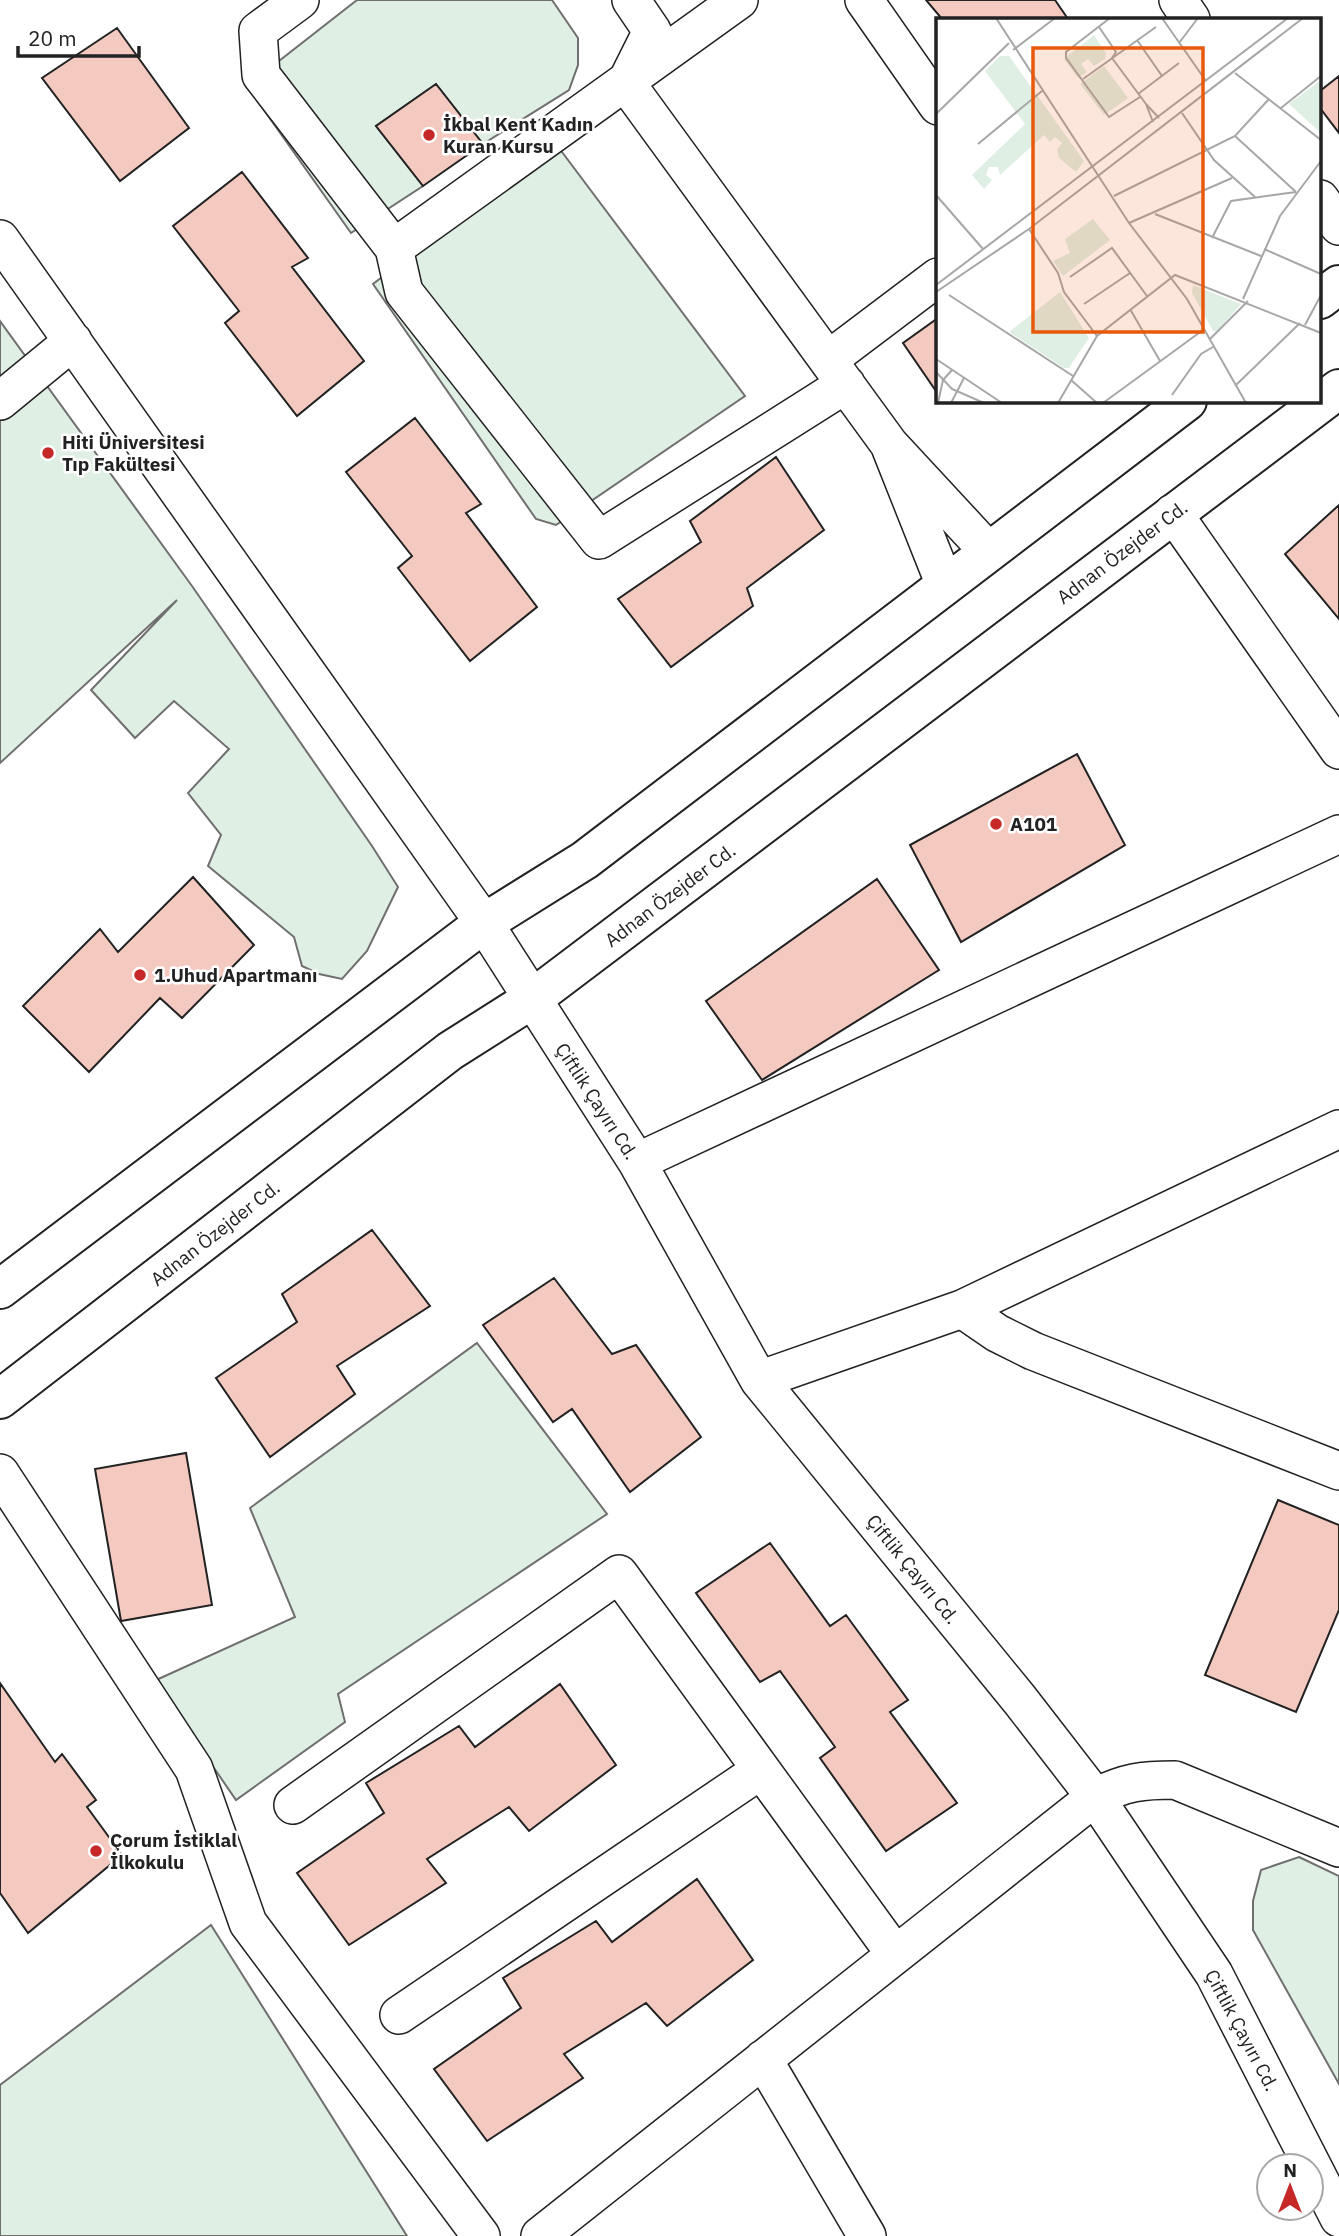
<svg xmlns="http://www.w3.org/2000/svg" width="1339" height="2236" viewBox="0 0 1339 2236" font-family="'IBM Plex Sans',sans-serif">
<style>
.green{fill:#e0efe3;stroke:#6f6f6f;stroke-width:2}
.building{fill:#f3c9c0;stroke:#222;stroke-width:2}
.lines{fill:none;stroke-linecap:round;stroke-linejoin:round}
.street-casing{stroke:#222;stroke-width:40}
.secondary-casing{stroke:#222;stroke-width:42}
.street{stroke:#fff;stroke-width:37}
.secondary{stroke:#fff;stroke-width:38}
.poi-dot{fill:#c62828;stroke:#fff;stroke-width:2.5}
.labels{text-anchor:middle;stroke-width:5;stroke-linejoin:round;paint-order:stroke}
.poi-label{font-size:19px;font-weight:bold;fill:#222;stroke:#fff;text-anchor:start}
.street-label{font-size:19px;fill:#222;stroke:#fff}
.inset-road{fill:none;stroke:#a7a7a7;stroke-width:2}
.view{fill:#e8590c;fill-opacity:0.15;stroke:#e8590c;stroke-width:3.5}
.inset-edge{fill:none;stroke:#222;stroke-width:3.5}
</style>
<rect width="100%" height="100%" fill="#fff"/>
<path class="green" d="M357 0H552L578 38V65L569 90 483 144 436 84 376 126 423 186 351 233 247 86Z
M556 144 745 396 556 525 536 519 373 284Z
M0 321 192 586 372 846 398 887 367 951 342 979 319 974 302 966 294 937 208 866 221 835 188 793 229 749 174 701 135 738 91 690 177 600 0 763Z
M477 1343 607 1514 338 1694 345 1722 236 1800 154 1681 295 1617 250 1508Z
M1299 1857 1339 1876V2084L1253 1930V1901L1261 1870Z
M211 1925 407 2236H0V2085Z"/>
<path class="building" d="M926 0H1055L1068 19H942Z
M117 28 189 128 120 181 42 78Z
M1339 76V133L1320 108V91Z
M436 84 483 144 423 186 376 126Z
M242 172 308 258 292 267 364 361 297 416 225 323 239 311 173 226Z
M938 318V394L903 343Z
M415 418 481 504 466 513 537 607 470 661 398 568 412 556 346 472Z
M776 457 824 530 747 588 753 606 671 667 618 599 701 542 690 521Z
M1339 505V619L1285 554Z
M1077 754 1125 845 961 942 910 845Z
M193 877 254 945 182 1018 160 998 89 1072 23 1006 100 929 118 952Z
M877 879 939 970 762 1080 706 1001Z
M372 1230 430 1306 337 1366 355 1394 270 1457 216 1378 297 1322 282 1294Z
M554 1278 612 1354 636 1345 701 1437 630 1492 572 1409 553 1422 483 1325Z
M186 1453 212 1605 121 1621 95 1469Z
M1278 1500 1339 1525V1610L1296 1712 1205 1675Z
M770 1543 830 1626 846 1615 908 1700 890 1712 957 1803 886 1851 820 1758 835 1747 780 1671 760 1682 696 1593Z
M0 1683 55 1762 62 1754 96 1800 87 1807 122 1855 28 1933 0 1893Z
M560 1684 616 1765 529 1831 509 1807 427 1859 446 1883 349 1945 297 1873 384 1813 366 1783 459 1726 475 1747Z
M697 1879 753 1960 667 2026 646 2003 564 2054 583 2078 487 2141 434 2069 521 2008 503 1978 596 1921 612 1942Z"/>
<g class="lines">
<defs>
<path id="street" d="M300 0 258 31 261 75 394 248 404 292 599 540 846 384
M631 0 652 31 626 83 889 444
M864 0 938 106
M1178 0 1191 19
M1320 199 1339 226
M0 239 484 923 637 1162 759 1380 1020 1700 1095 1797 1214 1974 1339 2218
M394 248 739 0
M828 360 938 277
M0 401 73 341
M1173 513 1339 750
M945 585 889 444 989 552
M637 1162 1339 834
M962 1309 997 1333 1033 1351 1339 1471
M759 1380 962 1309 1339 1129
M0 1473 194 1769 248 1923 481 2236
M293 1805 619 1574 895 1954
M399 2015 761 1770
M763 2059 867 2236
M540 2236 1095 1797C1126 1782 1141 1780 1175 1780L1339 1848"/>
<path id="secondary" d="M1320 299 1339 285
M0 1289 484 923 585 860 1187 401
M0 1399 450 1051 532 999 1339 389"/>
</defs>
<use href="#street" class="street-casing"/>
<use href="#secondary" class="secondary-casing"/>
<use href="#street" class="street"/>
<use href="#secondary" class="secondary"/>
</g>
<g class="poi-dot">
<circle cx="429" cy="135" r="7"/>
<circle cx="48" cy="453" r="7"/>
<circle cx="996" cy="824" r="7"/>
<circle cx="140" cy="975" r="7"/>
<circle cx="96" cy="1851" r="7"/>
</g>
<g class="labels">
<g class="poi-label">
<text x="443" y="131">İkbal Kent Kadın<tspan x="443" dy="22">Kuran Kursu</tspan></text>
<text x="62" y="449">Hiti Üniversitesi<tspan x="62" dy="22">Tıp Fakültesi</tspan></text>
<text x="1010" y="831">A101</text>
<text x="154" y="982">1.Uhud Apartmanı</text>
<text x="110" y="1847">Çorum İstiklal<tspan x="110" dy="22">İlkokulu</tspan></text>
</g>
<g class="street-label">
<text transform="translate(1122 552) rotate(-37)" y="7">Adnan Özejder Cd.</text>
<text transform="translate(670 895) rotate(-37)" y="7">Adnan Özejder Cd.</text>
<text transform="translate(597 1101) rotate(57)" y="7">Çiftlik Çayırı Cd.</text>
<text transform="translate(215 1233) rotate(-38)" y="7">Adnan Özejder Cd.</text>
<text transform="translate(913 1569) rotate(51)" y="7">Çiftlik Çayırı Cd.</text>
<text transform="translate(1242 2030) rotate(62)" y="7">Çiftlik Çayırı Cd.</text>
</g>
</g>
<g transform="translate(936 18)">
<rect width="385" height="385" fill="#fff"/>
<path d="M158 17 170 35 169 41 158 48 152 41 145 46 151 54 142 60 128 41ZM64 38H73L148 143 140 154 123 140 121 131 126 125 119 119 114 124 108 117 64 157 62 149H53L50 157 56 162 48 171 36 157 89 106 49 53ZM168 48 192 80 168 97 144 66ZM385 62V115L353 86ZM157 201 174 222 127 258 117 243 134 235 129 221ZM257 267 305 286 281 313H277L256 275ZM124 274 153 320 133 350H128L73 314Z" fill="#e0efe3"/>
<path class="inset-road" d="M60 0 193 205 251 281 310 385M174 0 130 34V40L173 99 204 79M226 0 270 63M163 9 180 34 176 40 210 86M201 22 226 58M243 25 262 0M77 32 119 0M299 55 385 122M147 61 220 9M202 76 243 45M345 90 385 58M246 95 278 142 319 179M0 96 73 25M217 104 210 86 223 100M299 118 360 174M42 126 106 73M0 177 47 231M178 178 299 118 333 81M219 196 325 238M193 205 296 160M93 211 122 255 128 274 161 318M276 220 295 183 360 174M328 231 385 256M134 259 176 230 211 278M0 267 352 0M0 274 93 211 367 0M13 277 137 358M307 281 344 198 385 143M148 286 194 255M194 291 224 343M369 307 385 277M273 322 312 283M0 341 66 385M0 354 16 371 48 385M135 362 161 385M299 368 364 305M236 377 265 336 277 329M2 385 7 362 16 352M15 385 28 360M122 385 161 318 239 257 385 315M167 385 267 312"/>
<path class="view" d="M97 30H267V314H97Z"/>
<rect width="385" height="385" class="inset-edge"/>
</g>
<g transform="translate(1290 2187)"><circle r="33" fill="#ffffff" stroke="#a7a7a7" stroke-width="2"/>
<path d="M0-5L12 26L0 18L-12 26Z" fill="#c62828"/>
<text y="-10" font-size="19" font-weight="bold" text-anchor="middle" fill="#222222">N</text>
</g>
<path d="M18 46v10h121v-10" fill="none" stroke="#222222" stroke-width="3.5"/>
<text x="28" y="46" font-size="21" fill="#222222" stroke="#ffffff" stroke-width="5" paint-order="stroke">20 m</text>
</svg>
